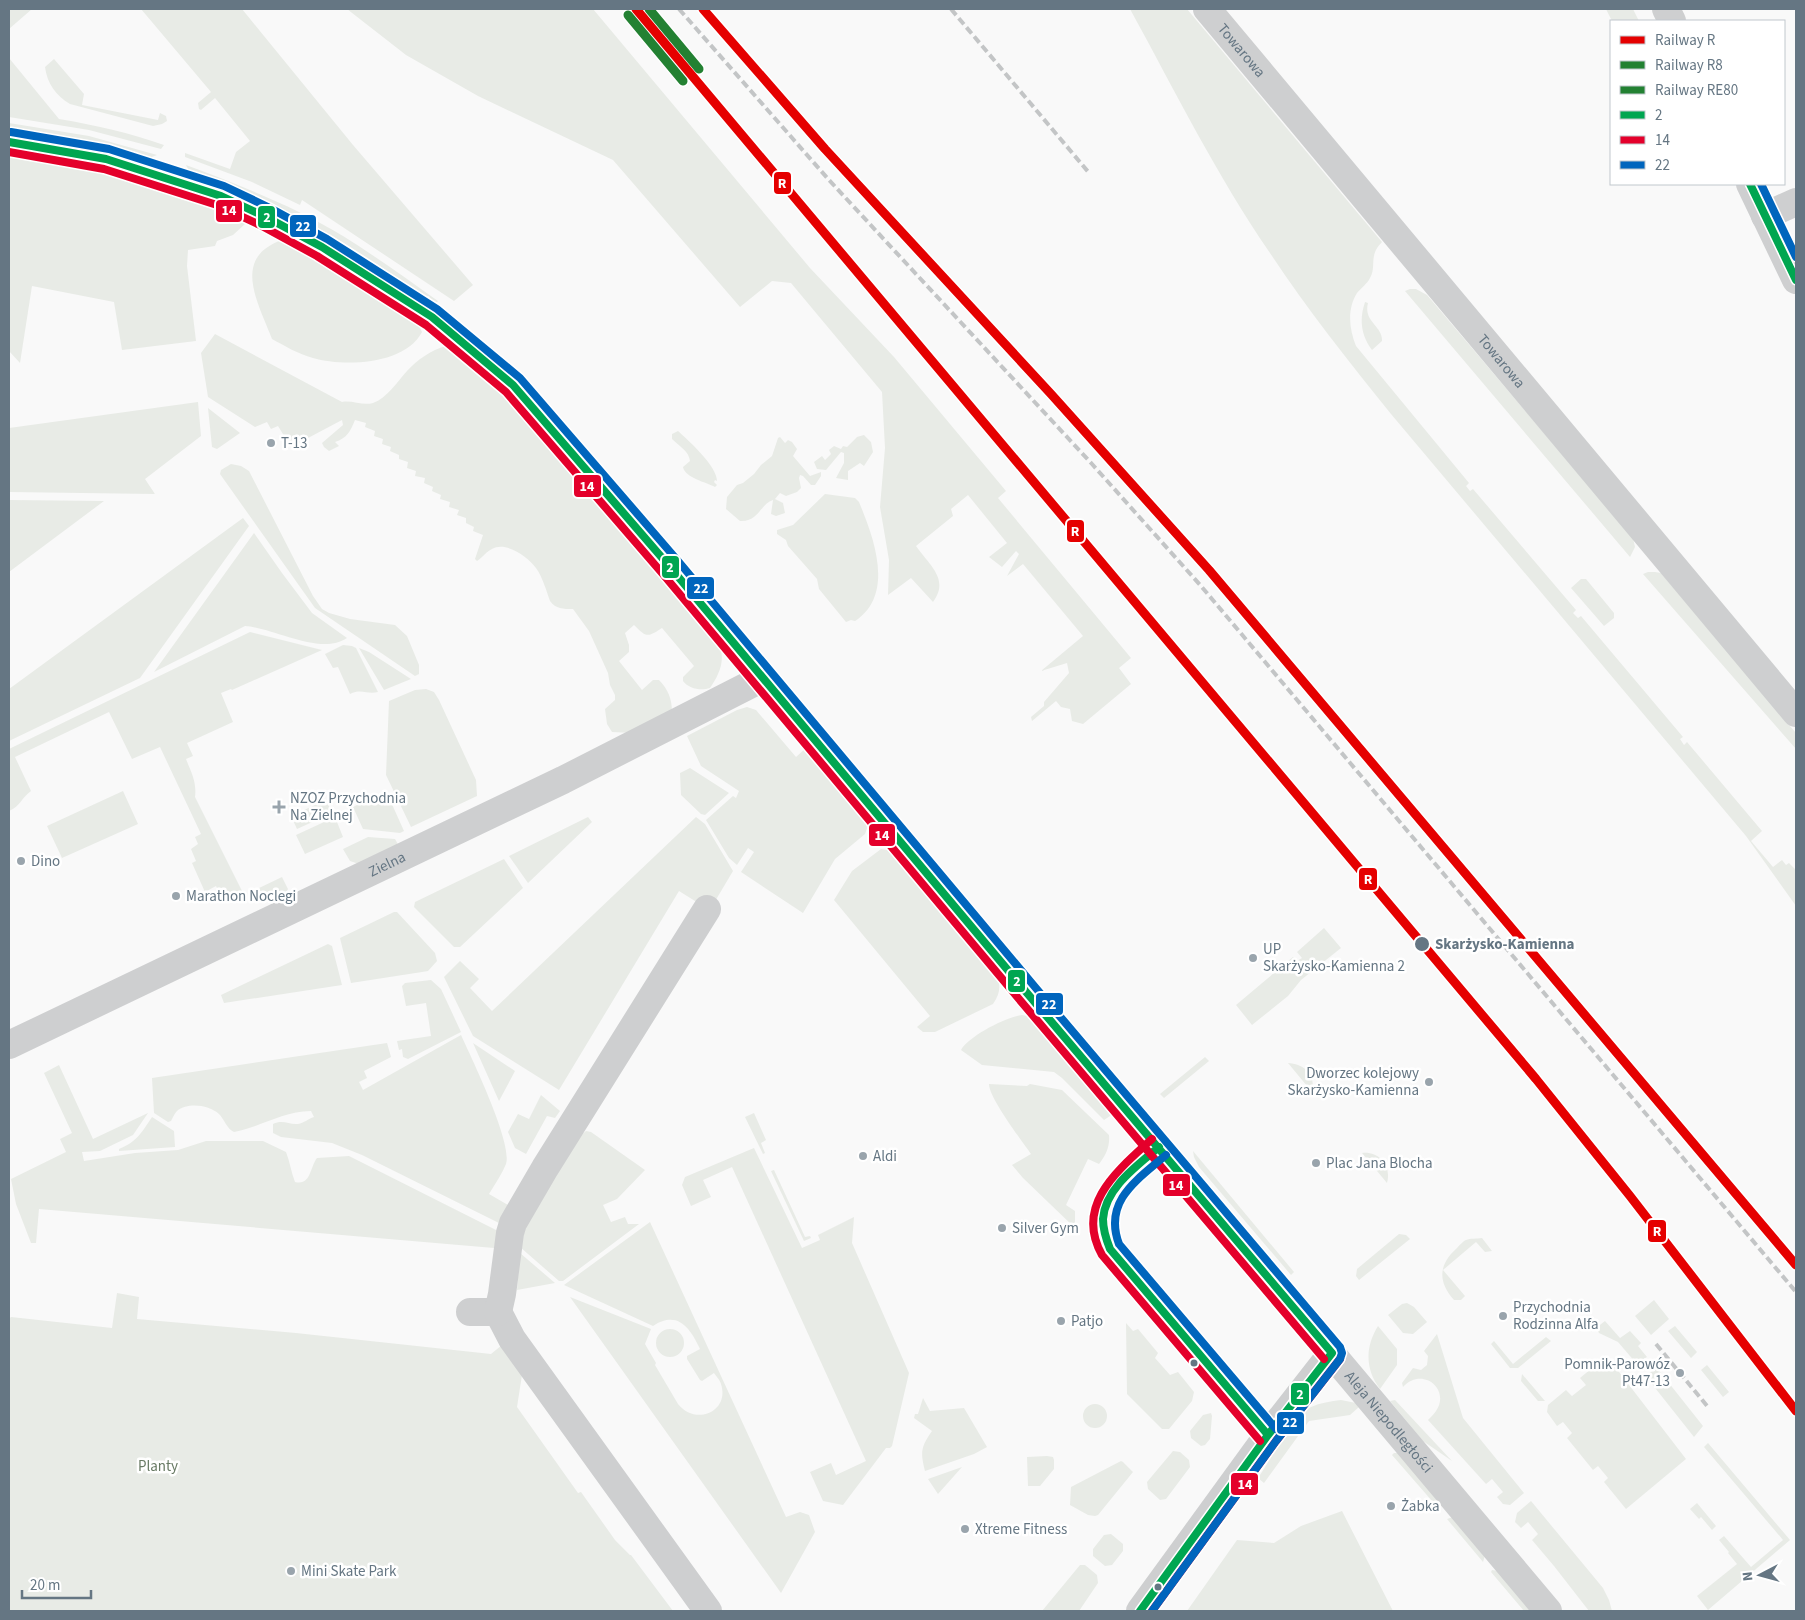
<svg xmlns="http://www.w3.org/2000/svg" width="1805" height="1620" viewBox="0 0 1805 1620" font-family="'Source Sans 3',sans-serif">
<style>
.green{fill:#e8ebe6}
.lines{fill:none;stroke-linecap:round;stroke-linejoin:round}
.minor{stroke:#cecfd0;stroke-width:28}
.rail{stroke:#c3c5c6;stroke-width:4;stroke-dasharray:8 4;stroke-linecap:butt}
.bus-1-casing{stroke:#fff;stroke-width:11}
.bus-2-casing{stroke:#fff;stroke-width:11}
.bus-3-casing{stroke:#fff;stroke-width:11}
.bus-1{stroke:#00a651;stroke-width:8}
.bus-2{stroke:#e4002b;stroke-width:8}
.bus-3{stroke:#0065bd;stroke-width:8}
.rail-1-casing{stroke:#fff;stroke-width:12}
.rail-2-casing{stroke:#fff;stroke-width:12}
.rail-3-casing{stroke:#fff;stroke-width:12}
.rail-1{stroke:#e50000;stroke-width:9}
.rail-2{stroke:#238132;stroke-width:9}
.rail-3{stroke:#238132;stroke-width:9}
.poi-dot{fill:#99a4ac;stroke:#fff;stroke-width:2}
.stop-dot{fill:#657683;stroke:#fff;stroke-width:2}
.labels{text-anchor:middle;stroke-width:5;stroke-linejoin:round;paint-order:stroke}
.street-label{font-size:15px;fill:#657683;stroke:#fff}
.poi-label{font-size:15px;fill:#657683;stroke:#fff;text-anchor:start}
.stop-label{font-size:15px;font-weight:bold;fill:#657683;stroke:#fff;text-anchor:start}
.park-label{font-size:15px;fill:#687a64;stroke:#fff}
.line-badge{stroke:#fff;stroke-width:2}
.badge-label{font-size:14px;text-anchor:middle;font-weight:bold;fill:#fff}
</style>
<rect width="100%" height="100%" fill="#f9f9f9"/>
<path class="green" d="M9 9H32L9 29Z
M141 9H242L353 145 473 285 454 301 302 200 300 205 252 182 185 157V153L230 169 236 152 250 141 215 98 201 110 199 109 198 103 211 92Z
M347 9H593L810 268 894 357 1006 491 998 498 1131 658 1119 668 1131 684 1083 724 1072 721 1070 709 1061 707 1056 701 1032 721 1031 717 1044 706V702L1069 673 1067 663 1041 671 1083 636 1023 564 1007 576 1019 554 1016 551 1002 567 989 557 1007 543 968 495 951 509 953 516 916 546C929 565 950 579 933 602L911 578 888 595 889 560 880 507 885 448 882 392 791 283 772 281 740 307 613 160 478 96 406 55Z
M1130 9H1187L1382 242C1368 256 1377 266 1370 278 1367 284 1361 288 1357 293 1347 309 1349 329 1356 346L1469 483 1466 486 1470 491 1473 489 1576 610 1573 613 1578 618 1581 616 1683 737 1680 739 1684 745 1687 742 1762 831 1751 841 1773 867 1782 860 1786 865 1789 863 1796 870V906L1746 836 1391 414C1349 362 1307 309 1270 253 1217 176 1175 91 1130 9Z
M1606 9H1633L1639 21H1612Z
M9 58 59 119C95 125 130 133 164 145L161 149 89 130 9 117Z
M54 59 84 94 82 105 158 120 160 113 166 116 167 121 162 124 153 126 70 104C56 96 47 83 45 67Z
M9 123 89 136 157 155 149 158 111 147 9 130Z
M9 154 71 164 127 179 243 220 245 224 233 235 217 241 215 246 188 250 187 266 196 341 122 350 114 302 32 286 20 363 9 351Z
M186 165C239 185 294 206 343 236 375 256 407 279 438 301L435 305 431 301 429 296 425 297C386 270 346 242 303 220 266 202 228 187 190 173Z
M282 240 313 256 418 324 422 332C405 365 344 367 313 358 298 354 285 346 272 339 258 302 231 258 282 240Z
M1410 289H1416L1427 295 1633 538 1635 547 1630 557 1405 291Z
M1365 302 1368 303C1363 322 1383 326 1382 341L1372 350C1361 335 1359 320 1365 302Z
M215 334 342 402C352 400 363 406 373 403 387 398 397 382 407 371 417 360 431 350 446 346L483 377 528 420 719 645C726 660 719 675 710 688 701 691 689 689 683 681V677L694 666 662 628C647 638 646 637 634 625L625 633 629 645V652L619 661 642 690 653 680H659C668 689 672 699 672 712L632 733 612 732 607 724 605 709 615 700V695L610 685 608 673 589 631 573 609C563 609 556 609 550 601 546 590 543 578 536 568 528 557 506 541 492 549 487 551 483 557 477 561L475 559 483 535 473 531 474 527 466 523V518L457 515 459 510 449 507 450 502 440 499 441 495 432 491 433 487 424 483 425 478 415 476 416 471 407 468 408 462 399 459V455L390 451 391 447 382 444 383 439 374 436 375 431 365 427 366 423 355 420C350 432 347 438 335 442L339 446 329 451 324 447 322 443 343 425 342 420 291 447 278 426 271 429 267 422 255 427 208 397 201 353Z
M198 402 201 436 145 479 155 494 9 492V428Z
M208 408 240 433 217 449 212 447Z
M678 431C689 441 717 466 717 481L715 480 714 482 717 485 715 487C706 482 685 478 683 467L690 461C689 451 679 446 672 439V434Z
M864 435 871 442 873 452 864 466 860 463 848 471V480L836 478 844 463V453L841 452 826 470 817 469 814 462 822 456 825 460 831 454 829 450 834 446 841 449 843 446 847 447 857 437Z
M780 437 785 443 788 440 792 442 797 449 793 456 810 476 821 472V476L815 485H811L803 476 800 475 799 478 801 488 797 492 786 496 780 493 775 499 783 503 785 513 776 516 771 514 773 500C759 505 759 522 740 521L726 509 727 497 737 485 743 483 754 474 761 465 772 456 778 438Z
M231 464 241 466 249 471 313 596 322 609 329 613 350 619 395 625 407 636 419 665V674L415 676 315 608 220 474 221 470Z
M825 494 855 498 859 502C873 536 896 594 855 621L851 620 846 622 819 589 817 579 788 546 786 540 777 534V530L793 525Z
M9 500 104 501 9 572Z
M243 518 249 526 140 678 9 741V689Z
M254 533 282 573 312 613 347 638C320 656 275 628 245 626L154 672Z
M1648 572H1655L1661 573 1796 733V749L1643 574Z
M1581 579H1586L1614 613V618L1604 626 1571 588Z
M250 632 322 650 232 690 231 689 221 693 233 722 187 743 193 756 186 759C191 772 197 782 195 797L242 891 223 901 216 886 205 892 192 863 196 861 191 849 198 844 195 837 201 834 160 747 132 759 109 712 15 757 31 791C21 798 21 806 9 811V749Z
M343 645 352 646 356 648 378 692C367 695 362 688 350 694L338 667 333 668 325 654Z
M359 648 369 652 411 679 384 690Z
M426 689 434 692 439 700 476 780 477 796 411 827 386 775 389 701 415 690Z
M747 707 756 710 796 757 806 748 865 819 867 828 865 834 835 859 803 913 741 872 754 852 748 848 737 865 729 858 706 820 733 796 736 798 739 791 701 766 687 736 737 710Z
M690 768 729 793 705 815 701 814 681 795 680 773Z
M123 791 138 824 62 858 47 826Z
M386 791 404 831 400 833 363 829 353 807Z
M326 800 332 813 297 829 291 816Z
M335 817 343 837 305 854 296 835Z
M588 817 592 822 528 883 509 856Z
M696 817 705 824 733 871 714 903 703 906 679 891 559 1090 473 1036 444 977 460 961 479 979 470 988 492 1011Z
M368 837 395 839 400 848 362 865 350 861 343 849Z
M881 849 893 851 997 975C1001 986 1000 994 993 1004L935 1032H923L917 1027 930 1016 834 900 852 871Z
M504 859 523 888 460 947H454L414 907 415 902Z
M282 877 288 889 280 904C270 905 260 899 257 889Z
M394 912H397L435 953 437 961 428 971 422 972 351 983 340 938Z
M1324 928 1341 948 1301 980 1288 996 1252 1025 1236 1005 1293 957 1297 961 1302 958 1297 952Z
M328 944 332 946 342 985 224 1003 221 995Z
M431 980 441 989 461 1032 408 1059 403 1057 402 1049 399 1050 397 1041 431 1036 426 1003 406 1006 402 986 405 983Z
M1022 1015 1032 1017 1039 1024V1029L1045 1031 1113 1114 1104 1120 1062 1078 1054 1072 982 1065 961 1050C969 1036 1006 1017 1022 1015Z
M461 1035C471 1057 513 1143 506 1164 502 1174 495 1184 489 1194L508 1205 501 1224 362 1155 332 1143 281 1137 273 1133V1124C283 1119 289 1125 298 1124 304 1123 308 1119 314 1117L311 1111C283 1111 261 1127 234 1132 227 1129 224 1119 219 1114 209 1105 188 1102 177 1111 175 1113 173 1117 171 1121L168 1122 154 1113 152 1078 387 1043 391 1057 364 1071 367 1078 359 1082 363 1090Z
M473 1043 515 1071 499 1101Z
M1205 1057 1209 1061 1164 1098 1160 1094Z
M1288 1063C1305 1064 1316 1075 1312 1092Z
M59 1065 93 1139 148 1113 133 1135 100 1151 82 1152 84 1161 135 1153 178 1150 206 1141H263L286 1152C290 1162 291 1172 295 1182 311 1186 310 1167 317 1158L349 1156 498 1231 494 1248 39 1209 36 1243H31L16 1204 11 1179 66 1152 60 1139 72 1133 44 1073Z
M989 1084 1027 1086 1030 1084 1062 1090 1109 1135C1110 1147 1106 1155 1099 1164L1088 1159 1066 1205 1075 1211V1228L1023 1178 1012 1165 1031 1154C1022 1141 989 1098 989 1084Z
M541 1095 560 1111 555 1118 547 1116 526 1154 515 1148 508 1132 518 1114 529 1119Z
M754 1113 766 1140 761 1143 765 1153 763 1154 745 1117Z
M152 1117 174 1131 175 1147 119 1151V1149C138 1141 141 1133 152 1117Z
M586 1131 591 1132 645 1170 617 1199 603 1205 611 1222 625 1217 628 1224H639L563 1281H559L520 1247 527 1223 579 1137Z
M754 1148 802 1248 820 1240 818 1235 854 1217 852 1243 909 1373 892 1446 890 1448H886L843 1505 823 1501 810 1472 831 1463 836 1475 866 1461 732 1167 703 1180 711 1197 691 1206 682 1185 685 1177Z
M1193 1151 1294 1272 1291 1275 1199 1167 1194 1157Z
M1362 1153C1379 1151 1392 1166 1387 1183Z
M774 1170 805 1237 810 1236 811 1238 804 1241 771 1171Z
M650 1222 786 1517 800 1512 809 1515 815 1532 781 1593 570 1297 651 1329 645 1344 656 1363 655 1365 678 1404C695 1426 730 1412 721 1384 720 1380 716 1376 714 1373L702 1381 700 1380 687 1359V1356L700 1349C690 1328 678 1310 653 1326L564 1285Z
M1399 1234 1406 1235 1410 1239 1359 1280 1356 1276 1357 1269Z
M1482 1238 1492 1251 1485 1252 1476 1242 1443 1270 1465 1296 1461 1300H1454C1437 1281 1439 1264 1457 1248 1459 1246 1463 1241 1466 1240 1470 1238 1477 1239 1482 1238Z
M520 1253 555 1283 517 1290Z
M117 1293 139 1297 137 1319 296 1333 491 1354 502 1345 522 1375 517 1407 578 1493 581 1492 615 1540 630 1555H631L673 1611H9V1319L11 1317 112 1328Z
M1654 1300 1669 1319 1651 1335 1635 1316Z
M1407 1303 1414 1307 1427 1322 1413 1334 1403 1333 1388 1315 1402 1304Z
M1605 1321 1620 1338 1630 1331 1641 1343 1638 1346 1647 1357 1636 1363 1618 1342 1599 1333 1596 1328Z
M1126 1323 1133 1331 1138 1329 1158 1353 1155 1358 1170 1375 1178 1372 1194 1392 1192 1401 1169 1429H1162L1127 1394Z
M1378 1326 1397 1349V1365L1380 1389C1365 1369 1365 1347 1378 1326Z
M1675 1326 1697 1352 1691 1358 1668 1331Z
M656 1343a14 14 0 1 1 28 0a14 14 0 1 1-28 0Z
M1437 1334 1463 1418 1524 1493 1510 1505 1503 1504 1497 1497 1503 1492 1492 1479 1486 1484 1428 1420C1431 1417 1434 1414 1436 1411 1451 1389 1422 1366 1403 1387L1402 1383 1413 1368 1421 1370 1427 1365 1428 1356 1424 1351Z
M1546 1337 1551 1341 1518 1368H1510L1491 1344 1494 1341 1513 1364Z
M1605 1362 1616 1368 1686 1459 1626 1509 1604 1482 1608 1478 1598 1466 1593 1470 1567 1438 1572 1433 1563 1422 1557 1426 1547 1412 1548 1405 1566 1390 1572 1396 1586 1385 1580 1378 1597 1364Z
M1707 1365 1729 1392 1723 1397 1701 1370Z
M1657 1368 1703 1426 1694 1437 1648 1379 1649 1373Z
M1522 1374 1545 1401H1538L1521 1381Z
M923 1398 930 1411 964 1408 987 1447 974 1454 925 1471C920 1452 921 1447 932 1431L914 1418 915 1414H918Z
M1341 1400 1356 1403 1359 1407 1350 1415 1309 1421 1264 1483 1258 1478C1269 1462 1295 1415 1311 1407 1320 1403 1331 1401 1341 1400Z
M1395 1400 1452 1461 1423 1441 1390 1401Z
M1083 1416a12 12 0 1 1 24 0a12 12 0 1 1-24 0Z
M1211 1413 1212 1416 1210 1439 1205 1445 1201 1446 1191 1438 1190 1431 1203 1415Z
M1708 1443 1790 1540 1708 1610 1697 1596 1737 1564 1728 1553 1729 1552 1719 1540 1724 1536 1751 1567 1783 1540 1704 1447Z
M1173 1451 1180 1452 1189 1460 1190 1467 1166 1499 1160 1500 1148 1489 1147 1482Z
M1394 1453H1400L1441 1503V1508L1439 1509 1392 1455Z
M1047 1456 1053 1457 1054 1460V1469L1040 1486H1028L1027 1457Z
M1121 1461 1123 1462 1133 1472 1098 1515 1095 1516 1088 1515 1070 1505 1071 1487Z
M962 1467 938 1494 928 1479Z
M1531 1501 1603 1588 1609 1600 1612 1611H1589L1554 1566 1532 1540 1538 1534 1528 1522 1521 1528 1515 1522 1517 1513Z
M1697 1503 1716 1526 1712 1530 1701 1517 1699 1519 1690 1509Z
M1342 1511 1393 1611H1187L1237 1540 1274 1543 1301 1526Z
M1453 1517 1485 1555 1483 1562 1447 1519Z
M1111 1534 1123 1544V1551L1112 1565 1105 1566 1093 1556V1549L1104 1535Z
M1080 1565H1085L1097 1575 1098 1583 1079 1611H1042Z
M1492 1570 1498 1571 1532 1611H1524L1491 1572Z"/>
<g class="lines">
<g class="minor">
<path id="s1" d="M1207 9 1796 713"/>
<path d="M1666 9 1672 21"/>
<path id="s2" d="M9 142 106 159 221 196 266 217 322 247 432 317 513 385 670 567 1548 1611"/>
<path d="M1750 184 1796 280"/>
<path d="M1765 216 1796 202"/>
<path id="s3" d="M9 1045 563 780 763 678"/>
<path d="M470 1312H498L512 1339 708 1611"/>
<path d="M498 1312 502 1294 510 1233 513 1223 545 1168 707 909"/>
<path d="M1140 1611 1268 1435 1332 1353"/>
</g>
<path class="rail" d="M679 9 829 180 1092 464 1201 586 1796 1292
M951 9 1090 174
M1656 1344 1708 1407"/>
<defs>
<path id="bus-1" d="M9 142 106 159 221 196 266 217 322 247 432 317 513 385 670 567 1027 993 1332 1353 1268 1435 1140 1611
M1750 184 1796 280
M1159 1147C1138 1165 1105 1188 1103 1219 1103 1230 1106 1239 1110 1249L1268 1435"/>
<path id="bus-2" d="M9 152 104 169 217 205 262 226 317 256 426 325 506 392 662 573 1019 999 1324 1359
M1152 1139C1118 1170 1074 1205 1102 1255L1260 1441
M1152 1611 1276 1441 1340 1359"/>
<path id="bus-3" d="M11 132 109 149 224 186 270 208 327 239 437 309 520 378 678 561 1035 987 1340 1347 1342 1353 1340 1359 1276 1441 1152 1611
M1761 184 1796 257
M1166 1155C1137 1180 1103 1201 1119 1244L1276 1429"/>
</defs>
<use href="#bus-1" class="bus-1-casing"/>
<use href="#bus-2" class="bus-2-casing"/>
<use href="#bus-3" class="bus-3-casing"/>
<use href="#bus-1" class="bus-1"/>
<use href="#bus-2" class="bus-2"/>
<use href="#bus-3" class="bus-3"/>
<defs>
<path id="rail-1" d="M636 9 1536 1079 1630 1196 1796 1411
M703 9 825 149 1051 394 1209 570 1796 1265"/>
<path id="rail-2" d="M628 15 683 81"/>
<path id="rail-3" d="M649 9 699 69"/>
</defs>
<use href="#rail-1" class="rail-1-casing"/>
<use href="#rail-2" class="rail-2-casing"/>
<use href="#rail-3" class="rail-3-casing"/>
<use href="#rail-1" class="rail-1"/>
<use href="#rail-2" class="rail-2"/>
<use href="#rail-3" class="rail-3"/>
</g>
<g class="poi-dot">
<circle cx="271" cy="443" r="5"/>
<path d="M276.5 799.5h5v5h5v5h-5v5h-5v-5h-5v-5h5z"/>
<circle cx="21" cy="861" r="5"/>
<circle cx="176" cy="896" r="5"/>
<circle cx="1253" cy="958" r="5"/>
<circle cx="1429" cy="1082" r="5"/>
<circle cx="863" cy="1156" r="5"/>
<circle cx="1316" cy="1163" r="5"/>
<circle cx="1002" cy="1228" r="5"/>
<circle cx="1503" cy="1316" r="5"/>
<circle cx="1061" cy="1321" r="5"/>
<circle cx="1680" cy="1373" r="5"/>
<circle cx="1391" cy="1506" r="5"/>
<circle cx="965" cy="1529" r="5"/>
<circle cx="291" cy="1571" r="5"/>
</g>
<g class="stop-dot">
<circle cx="1422" cy="944" r="8"/>
<circle cx="1194" cy="1363" r="4.5"/>
<circle cx="1158" cy="1587" r="4.5"/>
</g>
<g class="labels">
<g class="street-label">
<text dy="5" stroke="none"><textPath href="#s1" startOffset="54">Towarowa</textPath></text>
<text dy="5" stroke="none"><textPath href="#s1" startOffset="459">Towarowa</textPath></text>
<text dy="5" stroke="none"><textPath href="#s3" startOffset="419">Zielna</textPath></text>
<text dy="5" stroke="none"><textPath href="#s2" startOffset="1926">Aleja Niepodległości</textPath></text>
</g>
<g class="poi-label">
<text x="281" y="448">T-13</text>
<text x="290" y="803">NZOZ Przychodnia<tspan x="290" dy="17">Na Zielnej</tspan></text>
<text x="31" y="866">Dino</text>
<text x="186" y="901">Marathon Noclegi</text>
<text x="1263" y="954">UP<tspan x="1263" dy="17">Skarżysko-Kamienna 2</tspan></text>
<text x="1419" y="1078" text-anchor="end">Dworzec kolejowy<tspan x="1419" dy="17">Skarżysko-Kamienna</tspan></text>
<text x="873" y="1161">Aldi</text>
<text x="1326" y="1168">Plac Jana Blocha</text>
<text x="1012" y="1233">Silver Gym</text>
<text x="1513" y="1312">Przychodnia<tspan x="1513" dy="17">Rodzinna Alfa</tspan></text>
<text x="1071" y="1326">Patjo</text>
<text x="1670" y="1369" text-anchor="end">Pomnik-Parowóz<tspan x="1670" dy="17">Pt47-13</tspan></text>
<text x="1401" y="1511">Żabka</text>
<text x="975" y="1534">Xtreme Fitness</text>
<text x="301" y="1576">Mini Skate Park</text>
</g>
<g class="stop-label">
<text x="1435" y="949">Skarżysko-Kamienna</text>
</g>
<g class="park-label">
<text x="158" y="1471">Planty</text>
</g>
</g>
<g class="line-badge">
<rect x="773" y="171" width="19" height="24" rx="5" fill="#e50000"/>
<rect x="215" y="199" width="28" height="24" rx="5" fill="#e4002b"/>
<rect x="257" y="205" width="19" height="24" rx="5" fill="#00a651"/>
<rect x="289" y="214" width="28" height="24" rx="5" fill="#0065bd"/>
<rect x="573" y="474" width="29" height="24" rx="5" fill="#e4002b"/>
<rect x="1066" y="519" width="19" height="24" rx="5" fill="#e50000"/>
<rect x="661" y="555" width="19" height="24" rx="5" fill="#00a651"/>
<rect x="686" y="576" width="29" height="24" rx="5" fill="#0065bd"/>
<rect x="868" y="823" width="28" height="24" rx="5" fill="#e4002b"/>
<rect x="1358" y="867" width="20" height="24" rx="5" fill="#e50000"/>
<rect x="1007" y="969" width="19" height="24" rx="5" fill="#00a651"/>
<rect x="1035" y="992" width="29" height="24" rx="5" fill="#0065bd"/>
<rect x="1162" y="1173" width="29" height="24" rx="5" fill="#e4002b"/>
<rect x="1647" y="1219" width="20" height="24" rx="5" fill="#e50000"/>
<rect x="1290" y="1382" width="20" height="24" rx="5" fill="#00a651"/>
<rect x="1276" y="1411" width="29" height="24" rx="5" fill="#0065bd"/>
<rect x="1230" y="1472" width="29" height="24" rx="5" fill="#e4002b"/>
</g>
<g class="badge-label">
<text x="782" y="188">R</text>
<text x="229" y="215">14</text>
<text x="267" y="222">2</text>
<text x="303" y="231">22</text>
<text x="587" y="491">14</text>
<text x="1075" y="536">R</text>
<text x="670" y="572">2</text>
<text x="701" y="593">22</text>
<text x="882" y="840">14</text>
<text x="1368" y="884">R</text>
<text x="1017" y="986">2</text>
<text x="1049" y="1009">22</text>
<text x="1176" y="1190">14</text>
<text x="1657" y="1236">R</text>
<text x="1300" y="1399">2</text>
<text x="1290" y="1427">22</text>
<text x="1245" y="1489">14</text>
</g>
<rect width="1805" height="1620" fill="none" stroke="#657683" stroke-width="20"/>
<rect x="1610" y="20" width="175" height="165" fill="#ffffff" stroke="#c1c8cd"/>
<rect x="1620" y="36" width="25" height="8" fill="#e50000" stroke="#c1c8cd"/>
<text x="1655" y="45" font-size="15" fill="#657683">Railway R</text>
<rect x="1620" y="61" width="25" height="8" fill="#238132" stroke="#c1c8cd"/>
<text x="1655" y="70" font-size="15" fill="#657683">Railway R8</text>
<rect x="1620" y="86" width="25" height="8" fill="#238132" stroke="#c1c8cd"/>
<text x="1655" y="95" font-size="15" fill="#657683">Railway RE80</text>
<rect x="1620" y="111" width="25" height="8" fill="#00a651" stroke="#c1c8cd"/>
<text x="1655" y="120" font-size="15" fill="#657683">2</text>
<rect x="1620" y="136" width="25" height="8" fill="#e4002b" stroke="#c1c8cd"/>
<text x="1655" y="145" font-size="15" fill="#657683">14</text>
<rect x="1620" y="161" width="25" height="8" fill="#0065bd" stroke="#c1c8cd"/>
<text x="1655" y="170" font-size="15" fill="#657683">22</text>
<g transform="translate(1760 1575) rotate(264)" stroke="#ffffff" stroke-width="4" paint-order="stroke">
<path d="M0-4L9 19L0 12L-9 19Z" fill="#657683"/>
<text y="-8" font-size="14" font-weight="bold" text-anchor="middle" fill="#657683">N</text>
</g>
<path d="M22 1590v8h69v-8" fill="none" stroke="#657683" stroke-width="2.5"/>
<text x="30" y="1590" font-size="15" fill="#657683" stroke="#ffffff" stroke-width="4" paint-order="stroke">20 m</text>
</svg>
